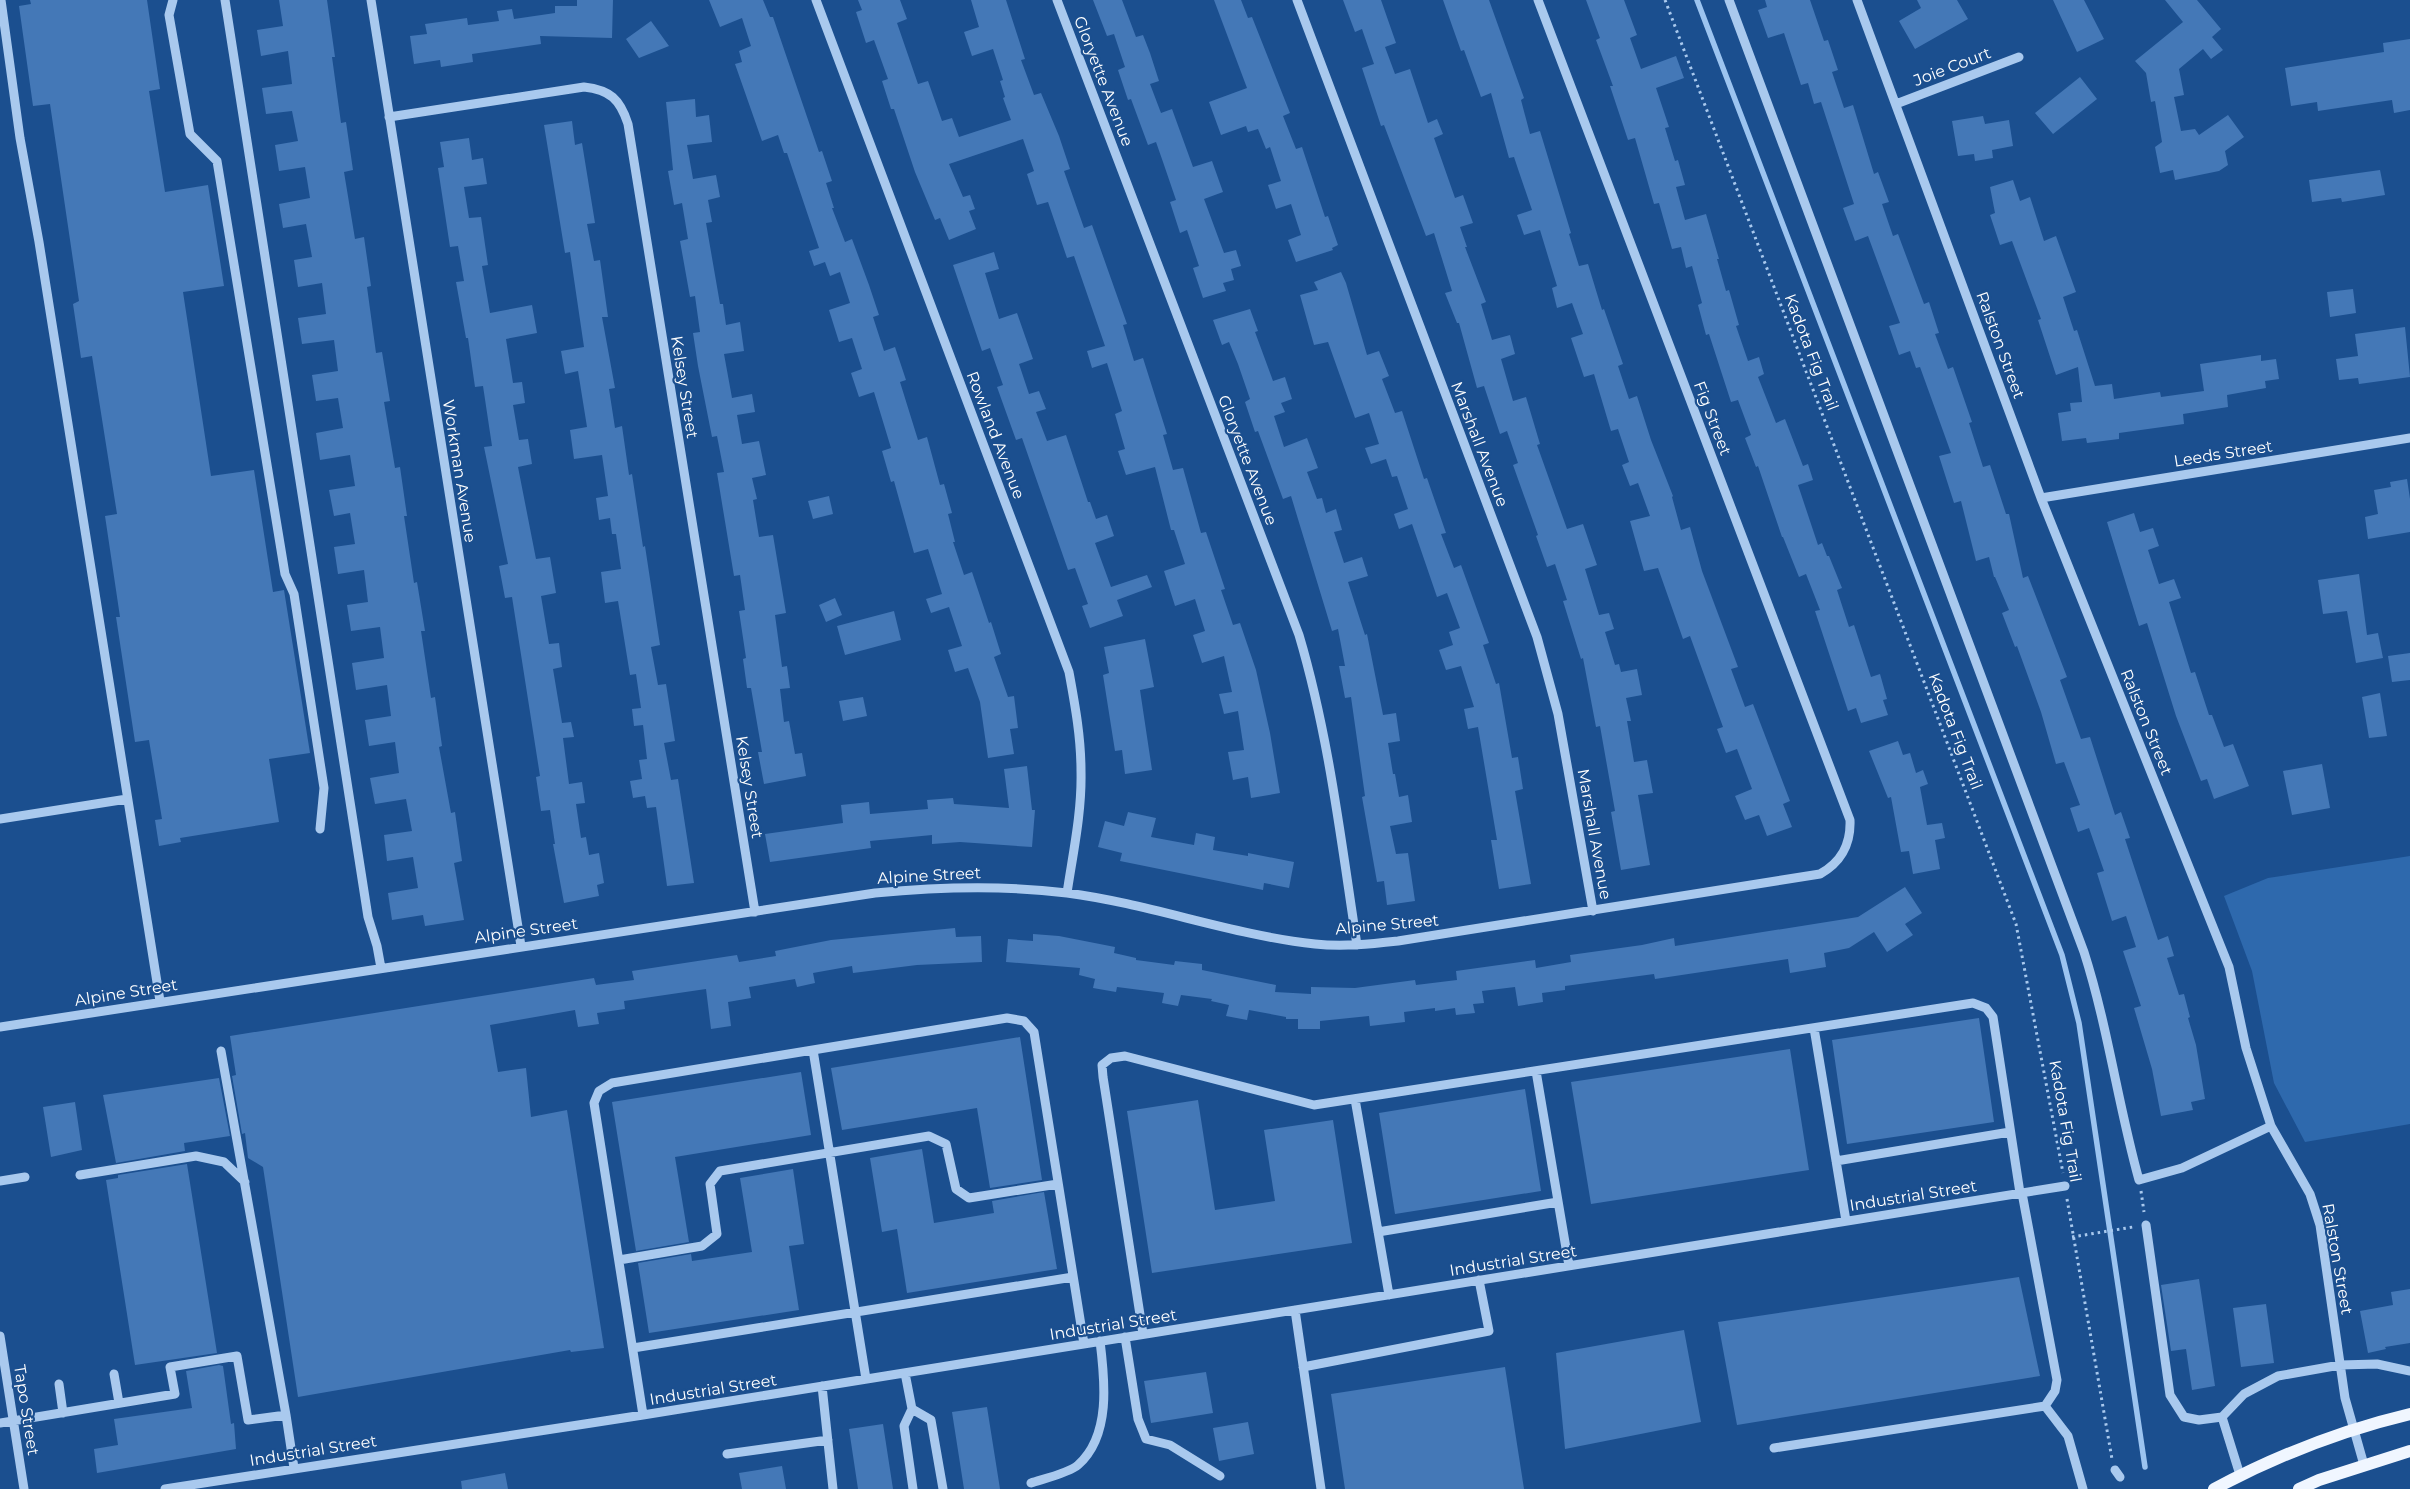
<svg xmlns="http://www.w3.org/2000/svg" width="2410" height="1489" viewBox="0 0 2410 1489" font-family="Montserrat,sans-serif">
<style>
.green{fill:#2e69ad}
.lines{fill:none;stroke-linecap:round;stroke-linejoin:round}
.stream{stroke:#9cc4f0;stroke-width:5.5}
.building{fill:#4478b7}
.path{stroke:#a9c9ee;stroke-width:3;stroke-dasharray:2.5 4;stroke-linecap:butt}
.minor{stroke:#a9c9ee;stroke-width:9}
.major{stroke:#f0f6ff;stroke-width:12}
.labels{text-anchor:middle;stroke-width:4.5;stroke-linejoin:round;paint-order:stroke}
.street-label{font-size:16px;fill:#fff;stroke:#1b4f8f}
</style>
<rect width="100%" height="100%" fill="#1b4f8f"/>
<path class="green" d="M2410 856V1124L2305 1142 2274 1083 2252 971 2224 896 2268 878Z"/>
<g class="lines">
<path class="stream" d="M1697 0 2062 955 2079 1023 2145 1467"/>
</g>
<path class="building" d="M30 0H147L160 89 149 91 165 192 208 185 224 286 183 292 211 476 254 470 273 592 284 590 310 753 269 759 279 822 180 838 181 842 159 846 155 820 162 819 149 740 135 742 116 617H120L105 516 117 514 92 356 81 358 73 304 79 301 50 104 33 106 19 6 31 4Z
M279 0H327L335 57H332L341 123 346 122 353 170 344 172 355 239 364 237 371 286 367 287 376 353 382 352 390 401 384 402 395 468 400 467 407 516H404L414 583 417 582 425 631H421L431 698 435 697 442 746 439 747 451 813 455 812 462 861 454 863 464 920 425 926 423 915 392 920 388 893 418 888 413 857 387 861 384 835 412 831 406 799 375 804 370 778 399 773 395 742 369 746 365 720 391 716 387 685 356 690 352 663 384 658 380 627 351 631 347 605 368 602 364 570 338 574 334 547 355 544 350 513 334 516 329 490 355 486 350 455 320 460 316 433 343 428 338 398 316 401 312 375 338 371 334 340 302 344 298 318 326 314 322 283 298 287 294 260 312 257 306 224 283 228 279 204 310 198 305 167 279 171 275 145 298 141 292 111 266 114 262 88 292 84 288 51 261 56 257 30 283 26Z
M577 0H613L612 38 540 36 541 44 472 54 473 62 441 67 440 60 414 64 410 36 427 34 425 24 467 18 468 25 499 21 497 11 512 9 514 19 555 13V6H577Z
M709 0H763L770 17H773L819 152 822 151 832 181 826 183 834 208H832L845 242 852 239 869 285 879 315 873 317 884 351 895 347 906 380 900 382 918 440 927 437 940 485 944 484 952 513 948 514 955 542H953L964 575 972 572 989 623 991 622 1001 654 994 657 1008 697 1014 696 1018 728 1010 729 1014 754 988 758 980 702 968 668 955 672 948 650 962 646 949 607 931 613 926 599 942 594 928 549 914 553 894 481 891 482 882 451 891 448 874 392 859 397 851 373 862 369 852 338 839 342 829 310 850 303 840 272 830 276 825 262 814 266 809 251 819 248 787 153H784L778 135 762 141 735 64 742 62 739 51 751 46 742 18 720 27Z
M858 0H900L907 19 897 23 918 84 928 81 942 121 952 118 959 137 1011 120 1003 98 1005 97 1000 81 1003 80 993 49 972 56 964 32 979 27 971 0H1006L1025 59 1021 60 1034 95 1041 93 1059 136 1070 169 1064 171 1084 228 1092 225 1127 324 1123 325 1134 361 1143 358 1167 434 1163 435 1173 470 1183 468 1201 533 1206 532 1225 589 1221 590 1233 625 1240 623 1256 670 1270 733 1280 793 1251 798 1248 777 1233 780 1228 752 1244 750 1238 711 1224 714 1219 694 1232 692 1224 656 1202 663 1193 635 1205 631 1195 599 1175 606 1164 571 1185 564 1174 530H1171L1155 467 1126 475 1118 451 1125 449 1115 414 1122 411 1107 363 1092 368 1087 351 1105 346 1074 256 1067 258 1048 202 1037 205 1027 174 1034 171 1023 139 949 164 963 197 970 195 975 209 969 211 976 229 949 240 940 218 935 220 915 172 894 109H891L882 81 888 79 874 40 866 43 856 12 862 10Z
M1093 0H1122L1136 37 1143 35 1150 53 1159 81 1150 84 1161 113 1172 109 1193 167 1212 161 1223 192 1204 199 1224 253 1236 250 1241 266 1231 269 1234 280 1223 283 1226 291 1203 298 1193 268 1199 266 1187 230 1180 233 1170 202 1176 200 1163 162 1156 142 1148 145 1131 99 1128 100 1118 70 1125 67 1114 34 1107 36Z
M1214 0H1241L1248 18 1252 17 1290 113 1283 116 1296 149 1302 147 1325 217 1328 216 1338 245 1332 248 1333 250 1296 262 1288 240 1301 235 1291 204 1276 209 1268 185 1281 181 1270 147 1266 149 1258 129 1248 132 1246 126 1221 135 1209 102 1247 88Z
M1343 0H1381L1396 43 1385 47 1395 74 1410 69 1428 123 1437 119 1443 134 1434 138 1455 198 1463 195 1473 223 1460 227 1467 247H1465L1486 302 1481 304 1492 340 1510 335 1515 354 1501 359 1513 401 1526 397 1540 444 1537 445 1567 529 1583 524 1597 565 1585 569 1599 615 1609 613 1614 629 1605 632 1615 665 1619 664 1621 672 1637 669 1642 695 1626 698 1631 721H1627L1634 762 1647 760 1653 793 1638 795 1650 865 1621 870 1611 812 1615 811 1600 726 1596 727 1583 658 1581 659 1563 601 1567 600 1555 564 1547 567 1536 536 1538 535 1513 465 1518 463 1507 431 1500 434 1484 386 1477 388 1459 323H1457L1445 293 1452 291 1434 233 1426 236 1384 125 1381 126 1362 68 1374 64 1362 29 1355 32Z
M1443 0H1489L1524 98 1521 100 1530 134 1540 131 1571 233 1569 234 1579 266 1588 264 1602 310 1604 309 1623 364 1618 366 1629 399 1637 396 1651 440 1673 496 1672 497 1681 530 1690 527 1702 571 1738 667 1731 669 1745 707 1753 704 1790 801 1783 804 1792 827 1767 836 1759 815 1745 820 1735 796 1752 789 1737 749 1726 753 1717 729 1723 727 1690 636 1683 639 1658 568 1644 571 1630 521 1650 516 1638 483 1630 486 1622 465 1629 462 1618 429 1611 431 1594 374 1584 377 1571 338 1583 334 1572 303 1557 308 1552 288 1557 286 1540 230 1524 235 1517 215 1532 210 1519 172 1514 157 1509 158 1491 93 1481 97 1464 50 1461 51Z
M1586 0H1624L1637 35 1630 38 1641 69 1676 56 1684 78 1656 88 1669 127 1665 128 1675 161 1678 160 1685 185 1676 187 1685 220 1706 214 1719 259H1717L1726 291 1729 290 1739 325 1736 326 1748 361 1759 357 1764 374 1758 377 1776 423 1785 419 1803 466 1808 464 1813 480 1798 485 1818 545 1822 543 1827 556H1829L1842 588 1837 590 1849 627 1854 625 1871 677 1880 674 1887 699 1883 700 1888 715 1861 723 1856 708 1848 711 1815 611 1820 610 1806 574 1799 577 1783 537H1782L1758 466 1756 467 1745 438 1751 435 1738 400 1731 402 1709 334 1706 335 1698 305 1702 303 1692 266 1686 268 1681 247 1672 249 1659 203 1654 204 1635 138 1628 140 1610 86H1613L1596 40 1600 38Z
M1765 0H1810L1824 41 1828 40 1838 70 1832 72 1844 108 1853 105 1874 174 1878 172 1889 202 1882 204 1893 236 1898 234 1924 304 1929 302 1939 333 1935 334 1948 369 1953 367 1972 422 1969 423 1983 467 1990 465 2006 514H2009L2023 578 2028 576 2067 677 2060 680 2081 739 2090 737 2115 815 2121 812 2130 838 2125 839 2158 940 2168 936 2174 956 2167 958 2179 995 2184 994 2190 1017 2188 1018 2196 1045 2205 1099 2191 1102 2193 1110 2161 1116 2152 1069 2134 1008 2141 1006 2123 951 2136 947 2126 916 2112 921 2097 873 2104 871 2089 828 2078 832 2070 808 2080 805 2064 762 2056 764 2041 712 2017 646 2015 647 2002 613 2009 610 1995 577H1994L1989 557 1976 561 1961 501 1954 503 1939 456 1951 453 1920 367 1916 368 1910 351 1899 355 1889 326 1900 323 1868 236 1855 241 1843 208 1854 204 1821 102 1814 104 1808 83 1801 85 1784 33 1768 38 1758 10 1767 7Z
M1917 0H1957L1968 19 1915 49 1899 21 1921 8Z
M2053 0H2084L2104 39 2077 52Z
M2165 0H2197L2221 29 2212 37 2223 50 2211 59 2203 49 2179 69 2184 95 2174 97 2181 131 2195 129 2199 135 2228 115 2244 137 2225 151 2228 165 2219 171 2175 180 2173 170 2160 173 2155 147 2162 142 2155 101 2151 102 2146 73 2135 61 2183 22Z
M651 21 669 46 639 58 626 39Z
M2410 39V110L2394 113 2392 100 2318 111 2317 102 2291 106 2285 68 2384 52 2383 43Z
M2080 77 2097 99 2053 134 2035 113Z
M695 99 696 117 709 115 712 142 687 145 693 179 716 175 720 197 708 200 712 222 706 223 720 304H723L726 325 740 322 744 351 724 354 732 398 752 394 755 412 737 415 742 444 759 441 766 475 752 478 757 499 753 500 759 537 773 535 786 613 775 615 782 667 787 666 790 688 780 689 784 722 789 721 795 754 802 753 806 776 764 784 758 752H762L751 688H747L743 659 746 658 739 611 745 610 740 575 734 576 717 473 724 472 717 436 712 437 698 366 693 333 700 332 695 296 690 297 680 241 688 239 682 203 674 205 668 171 673 170 666 102Z
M1983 116 1985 124 2009 120 2013 146 1992 150 1993 158 1975 161 1974 154 1958 156 1952 121Z
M572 121 575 145 582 143 595 223 587 224 594 261 600 260 608 317H602L615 388 609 389 615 428 622 426 629 475 632 474 643 547 645 546 660 645 651 647 658 685 666 684 675 741 664 743 671 780 678 779 694 883 667 886 656 807 647 808 645 796 633 798 630 781 642 779 639 760 647 759 643 725 634 726 632 709 641 708 636 674 630 675 618 601 605 603 601 572 621 569 616 534H612L610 518 599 520 596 498 608 496 602 455 574 459 570 430 587 427 578 371 565 374 561 351 584 347 570 252 565 253 544 125Z
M469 138 472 160 483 158 487 184 464 187 469 218 481 217 488 265 482 266 490 313 532 305 537 333 506 339 513 383 522 382 525 403 513 405 519 440 528 439 532 464 518 467 536 559 550 557 556 593 541 596 549 644 559 643 562 667 553 669 562 723 571 722 574 737 563 738 569 784 582 782 585 803 576 804 581 838 586 837 589 855 599 853 604 883 597 885 599 896 564 903 553 844H555L550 810 541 811 536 777 540 776 512 597 505 598 499 566 508 564 484 447 492 446 483 386 475 387 468 338H466L456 282 464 281 458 246 450 247 438 168 444 167 440 142Z
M2380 170 2385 195 2342 202 2341 198 2312 202 2309 180Z
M2013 180 2020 201 2030 197 2044 241 2056 236 2076 292 2063 297 2074 331 2077 330 2095 386 2112 384 2114 399 2160 392 2161 397 2204 391 2200 364 2261 355V361L2276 359 2279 379 2265 381 2266 388 2227 395 2228 407 2183 414 2184 424 2119 433V439L2087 443 2086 438 2062 441 2058 413 2071 411 2070 403 2082 402 2078 367 2056 375 2038 320 2041 319 2012 241 2000 245 1990 215 1995 213 1990 187Z
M994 252 999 269 985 273 999 319 1017 313 1033 359 1019 364 1029 394 1039 391 1046 409 1036 412 1047 441 1066 435 1088 502H1090L1096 519 1107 515 1114 536 1095 543 1111 587 1147 575 1152 587 1117 600 1123 616 1090 628 1082 606 1088 604 1075 568 1068 570 1022 438 1016 440 997 387 1003 385 990 348 982 351 953 265Z
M1341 272 1346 283 1367 355 1379 351 1389 376 1382 379 1395 413 1402 411 1424 479 1427 478 1446 533 1441 534 1454 568 1461 565 1489 643 1483 645 1496 684 1499 683 1512 758 1518 757 1523 789 1515 791 1531 884 1499 889 1491 840H1497L1478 727 1468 729 1464 709 1474 707 1461 666 1446 670 1439 650 1453 645 1449 632 1460 628 1447 593 1437 597 1412 524 1399 529 1394 514 1408 509 1397 476 1392 477 1386 459 1371 464 1365 448 1379 444 1369 413 1355 418 1328 342 1314 345 1300 295 1318 290 1314 282Z
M2353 289 2356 313 2330 317 2327 292Z
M1250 309 1258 331 1255 332 1273 381 1285 377 1292 399 1281 403 1285 412 1274 416 1284 447 1307 438 1318 468 1307 472 1317 499 1322 498 1326 513 1336 509 1342 530 1334 532 1344 563 1362 557 1368 576 1348 582 1365 635 1367 634 1383 715 1396 713 1400 741 1388 743 1393 774H1395L1399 797 1408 795 1412 822 1390 826 1396 854 1408 853 1415 901 1387 905 1384 881 1377 882 1362 797 1365 796 1351 697 1345 698 1339 666H1345L1338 629 1332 631 1291 496 1283 499 1258 431 1255 432 1245 402 1250 399 1238 364 1229 342 1222 345 1213 320Z
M2405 327 2410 377 2359 384 2358 378 2339 380 2336 359 2358 356 2355 334Z
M2407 479 2410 499V532L2368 539 2365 517 2378 514 2374 490 2391 487 2390 482Z
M829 496 833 514 813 519 808 501Z
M2134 513 2140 532 2153 528 2159 546 2148 550 2159 584 2174 579 2181 598 2169 602 2191 673 2195 672 2209 715H2212L2224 747 2233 744 2249 786 2214 799 2207 779 2201 781 2176 716 2147 623 2139 626 2107 522Z
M2359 574 2367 635 2378 633 2383 658 2356 663 2347 611 2323 614 2318 580Z
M835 598 842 615 826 622 819 605Z
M894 611 901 640 845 655 837 626Z
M1145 639 1154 687 1140 690 1152 770 1125 774 1122 750 1115 751 1103 675 1109 673 1104 647Z
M2410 653V680L2392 682 2388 656Z
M2380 693 2387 736 2369 738 2362 697Z
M863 697 867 716 843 721 839 701Z
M1898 741 1903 755 1910 753 1916 773 1923 770 1928 784 1920 787 1927 825 1942 823 1945 838 1935 840 1940 869 1913 874 1909 851 1901 852 1891 797 1888 798 1869 751Z
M2322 764 2330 808 2292 815 2283 771Z
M1027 766 1032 810H1035L1032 847 960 842 932 844V835L870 841 871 848 770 862 765 834 843 823 841 805 869 802 870 814 928 809 927 800 953 798 954 804 1009 808 1004 769Z
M1128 812 1156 818 1151 837 1194 845 1196 833 1215 837 1213 850 1248 856V853L1294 862 1289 888 1264 883 1263 890 1120 861 1122 853 1098 847 1105 821 1124 826Z
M1905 887 1922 913 1905 924 1913 935 1887 952 1874 932 1849 948 1824 953 1826 967 1790 973 1788 959 1655 979 1654 974 1565 986V990L1542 993 1543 1002 1518 1006 1515 987 1482 991 1484 1003 1473 1004 1475 1013 1456 1015 1455 1008 1435 1011V1008L1404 1012 1405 1022 1370 1026 1369 1016 1320 1021V1029H1298V1019H1286V1017L1249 1010 1247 1020 1226 1016 1229 1005 1211 1001 1212 999 1181 995 1178 1006 1162 1003 1164 993 1117 987 1116 992 1093 988 1095 979 1079 975 1080 968 1006 962 1008 939 1033 941V934L1059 936 1115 947 1114 953 1136 958V960L1174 965 1175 961 1202 964V970L1276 985 1275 992 1311 994V987L1355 988 1415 980 1416 985 1457 980 1456 971 1535 960 1536 968 1571 962 1570 955 1642 945 1674 938 1675 946 1858 917Z
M955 928 956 937 981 936 982 962 917 965 853 973 852 966 813 973 815 983 797 987 795 979 749 987 751 998 728 1002 731 1026 711 1029 706 989 624 1001 625 1009 597 1013 599 1024 578 1027 575 1010 490 1025 498 1072 526 1068 531 1117 567 1110 604 1348 571 1352 570 1350 298 1397 263 1167 248 1158 245 1133 242 1134 232 1076 236 1075 230 1036 594 978 596 985 634 980 632 971 737 955 739 962 776 956 775 951 831 940Z
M1979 1018 1994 1122 1847 1144 1832 1040Z
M1020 1037 1042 1180 990 1188 977 1108 842 1130 831 1068Z
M1790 1049 1809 1170 1591 1204 1571 1082Z
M801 1072 811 1135 675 1157 689 1242 636 1251 612 1102Z
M219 1078 230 1136 184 1143 185 1151 116 1163 103 1095Z
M1525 1089 1541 1191 1395 1214 1379 1113Z
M1198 1100 1215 1210 1275 1201 1264 1130 1333 1120 1352 1243 1152 1273 1127 1111Z
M75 1102 82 1150 51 1157 43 1107Z
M922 1149 934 1223 994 1213 992 1201 1044 1192 1057 1269 907 1293 897 1229 882 1232 870 1158Z
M187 1164 217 1353 135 1365 106 1180 118 1178V1175Z
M793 1169 804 1244 789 1246 799 1310 649 1333 638 1263 691 1254 692 1261 752 1252 740 1178Z
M2019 1277 2040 1376 1737 1425 1718 1322Z
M2199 1279 2215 1386 2192 1390 2186 1349 2171 1351 2161 1285Z
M2410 1289V1343L2385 1347 2386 1349 2368 1353 2360 1311 2393 1305 2391 1292Z
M2266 1304 2274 1363 2241 1367 2233 1308Z
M1684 1330 1701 1422 1565 1449 1556 1353Z
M219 1365 223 1366 231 1424 234 1423 236 1449 97 1473 94 1449 118 1445 114 1419 192 1408 186 1371Z
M1505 1367 1524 1489H1345L1331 1394Z
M1206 1372 1213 1413 1151 1423 1144 1381Z
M987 1407 1000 1489H964L952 1412Z
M1248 1422 1254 1454 1219 1461 1213 1428Z
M883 1424 893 1489H858L849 1429Z
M782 1466 786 1489H742L739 1473Z
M505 1473 508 1489H462L461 1481Z"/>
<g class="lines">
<path class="path" d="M1665 0 2016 924 2063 1173
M2141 1191 2144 1212
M2067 1199 2112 1459
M2072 1237 2133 1227"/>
<path class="minor" d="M1 0 20 138 39 242 160 1001
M173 0 169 15 190 134 217 161 285 574 294 594 324 788 320 829
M225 0 368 917 377 946 381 968
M371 0 521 946
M816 0 1069 672C1075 705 1081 737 1081 771 1082 812 1073 853 1067 893
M1057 0 1299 635C1329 736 1341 841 1357 945
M1297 0 1537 637 1558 714 1593 911
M1729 0 2084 952C2108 1027 2118 1105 2139 1180L2182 1168 2271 1126
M1857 0 2041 498 2229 967 2246 1048 2271 1126 2310 1194 2320 1225 2345 1398 2364 1465
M1896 104 2019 57
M389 117 584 87C610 90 620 99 628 124L755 912
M2041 498 2410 438
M0 819 127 799
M0 1027 875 893C939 887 1003 885 1067 893 1151 904 1231 935 1315 944 1343 947 1371 944 1398 941L1820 874C1841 862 1851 845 1850 820L1538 0
M1814 1028 1846 1221
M813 1050 866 1379
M221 1051 286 1415
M1536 1071 1569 1266
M1355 1099 1389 1295
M1836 1161 2010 1132
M80 1175 196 1156 224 1162 245 1182
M0 1181 25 1177
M2146 1225 2170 1395 2184 1417 2199 1420 2222 1417
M1378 1232 1558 1202
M619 1260 702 1246 717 1234 710 1184 720 1171 929 1136 946 1144 956 1189 969 1198 1058 1184
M1295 1310 1321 1489
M1143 1334 1103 1077 1102 1065 1111 1058 1125 1056 1314 1105 1973 1003 1986 1008 1993 1017 2020 1193
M0 1336 24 1489
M1125 1337 1138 1419 1146 1439 1170 1445 1220 1476
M633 1348 1073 1277
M1303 1367 1489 1331 1479 1280
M905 1373 912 1409 904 1426 913 1489
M114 1374 119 1403
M59 1384 63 1413
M822 1386 833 1489
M2045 1406 2068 1436 2083 1489
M912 1409 931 1420 943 1489
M643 1415 594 1103 599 1091 612 1083 1007 1018 1024 1021 1034 1032 1084 1344
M0 1423 175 1394 170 1367 237 1356 248 1420 286 1415 294 1468
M1774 1448 2045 1406 2055 1391 2057 1380 2022 1193
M727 1454 828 1440
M2115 1470 2120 1477
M2240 1475 2222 1417 2244 1394 2278 1376 2340 1365 2377 1364 2410 1371
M1031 1483C1043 1479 1069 1473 1078 1465 1111 1436 1105 1381 1100 1341
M165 1489 643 1415 2065 1186"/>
<path class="major" d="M2214 1489C2276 1456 2342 1430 2410 1414
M2299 1489 2319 1480 2410 1451"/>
</g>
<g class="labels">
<g class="street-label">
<text transform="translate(1952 66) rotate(-21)" y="6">Joie Court</text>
<text transform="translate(1104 81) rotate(69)" y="6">Gloryette Avenue</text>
<text transform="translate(2001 345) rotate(70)" y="6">Ralston Street</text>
<text transform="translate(1812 352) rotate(69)" y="6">Kadota Fig Trail</text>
<text transform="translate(685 387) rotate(81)" y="6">Kelsey Street</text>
<text transform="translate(1713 418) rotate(69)" y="6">Fig Street</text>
<text transform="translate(996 435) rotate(69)" y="6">Rowland Avenue</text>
<text transform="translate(1480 444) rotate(69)" y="6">Marshall Avenue</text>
<text transform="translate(2223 453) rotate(-9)" y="6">Leeds Street</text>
<text transform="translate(1248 460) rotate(69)" y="6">Gloryette Avenue</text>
<text transform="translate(460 471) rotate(81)" y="6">Workman Avenue</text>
<text transform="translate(2147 722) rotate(68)" y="6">Ralston Street</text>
<text transform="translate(1956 731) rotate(69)" y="6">Kadota Fig Trail</text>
<text transform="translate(750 787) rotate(81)" y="6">Kelsey Street</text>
<text transform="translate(1595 834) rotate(80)" y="6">Marshall Avenue</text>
<text transform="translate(929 875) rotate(-3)" y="6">Alpine Street</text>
<text transform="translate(1387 924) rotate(-5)" y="6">Alpine Street</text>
<text transform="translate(526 930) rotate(-8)" y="6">Alpine Street</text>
<text transform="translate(126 992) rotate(-9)" y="6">Alpine Street</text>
<text transform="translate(2066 1121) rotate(80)" y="6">Kadota Fig Trail</text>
<text transform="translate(1913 1195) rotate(-9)" y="6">Industrial Street</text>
<text transform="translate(2338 1259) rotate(80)" y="6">Ralston Street</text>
<text transform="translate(1513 1260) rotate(-9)" y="6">Industrial Street</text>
<text transform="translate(1113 1324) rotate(-9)" y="6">Industrial Street</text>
<text transform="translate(713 1389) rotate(-9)" y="6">Industrial Street</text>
<text transform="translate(27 1410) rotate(81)" y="6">Tapo Street</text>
<text transform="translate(313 1450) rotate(-9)" y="6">Industrial Street</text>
</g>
</g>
</svg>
